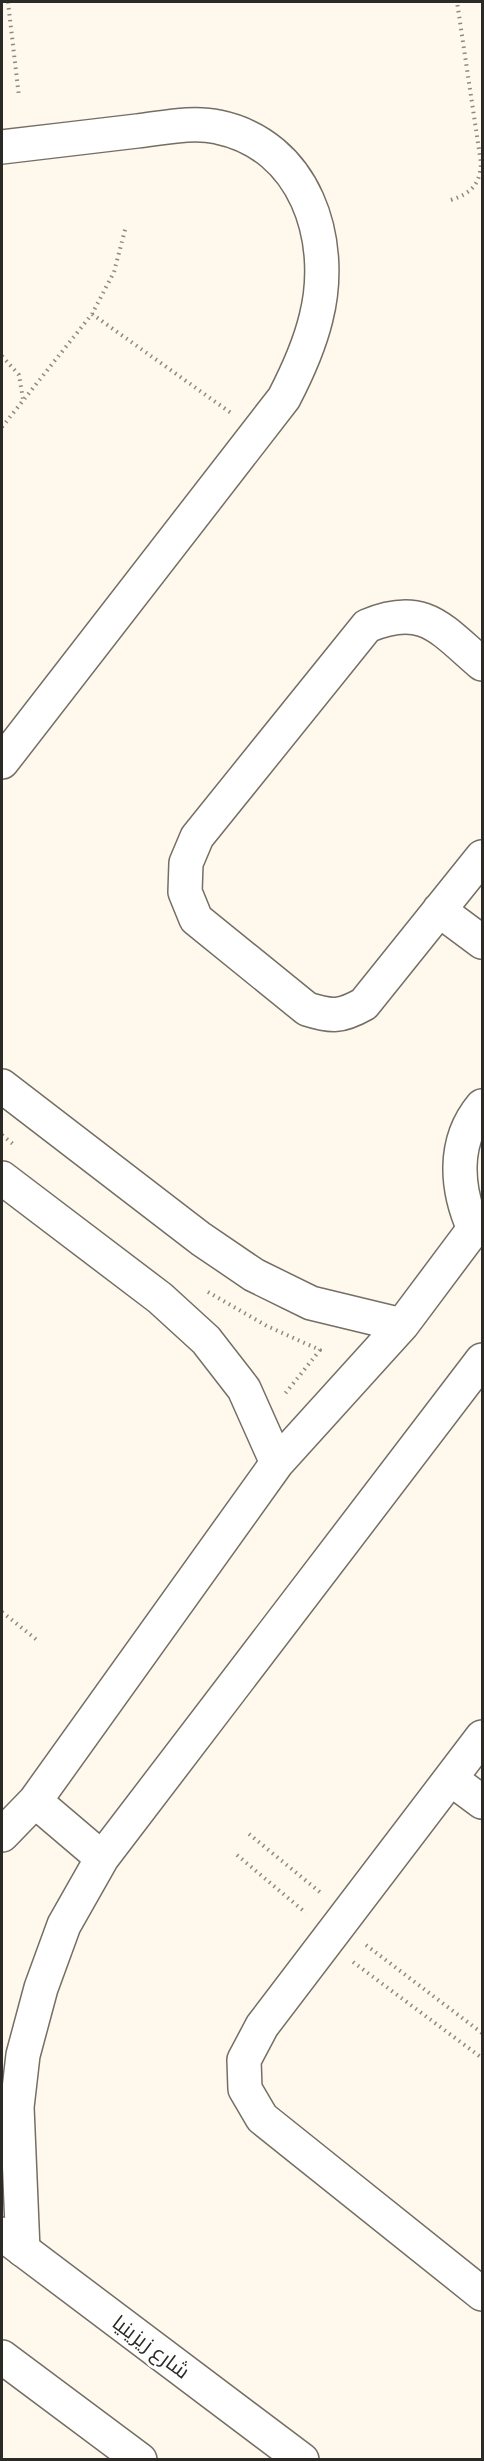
<svg xmlns="http://www.w3.org/2000/svg" width="484" height="2461" viewBox="0 0 484 2461" font-family="Georgia,Cairo,serif">
<style>
.lines{fill:none;stroke-linecap:round;stroke-linejoin:round}
.minor-casing{stroke:#746e64;stroke-width:36}
.tertiary-casing{stroke:#746e64;stroke-width:36}
.secondary-casing{stroke:#746e64;stroke-width:36}
.path{stroke:#8e8a83;stroke-width:4;stroke-dasharray:1.5 4.5;stroke-linecap:butt}
.minor{stroke:#fff;stroke-width:33}
.tertiary{stroke:#fff;stroke-width:33}
.secondary{stroke:#fff;stroke-width:33}
.labels{text-anchor:middle;stroke-width:6;stroke-linejoin:round;paint-order:stroke}
.street-label{font-size:21px;fill:#2c2a26;stroke:#fff}
</style>
<rect width="100%" height="100%" fill="#fff8ed"/>
<g class="lines">
<defs>
<path id="minor" d="M2 147C47 142 92 136 137 131 163 128 193 121 218 127 305 145 336 239 316 318 309 347 298 371 284 398L2 762
M482 664C441 629 424 602 367 626L197 837 186 863 185 892 196 919 307 1009C332 1017 341 1017 364 1004L482 857
M439 910 482 942
M474 1229C456 1189 452 1142 482 1106
M482 1737 262 2026 244 2060 245 2089 262 2118 482 2294
M451 1779 482 1802"/>
<path id="tertiary" d="M2 1086 201 1239 254 1275 311 1303 402 1325
M2 1178 160 1298 206 1340 244 1389 277 1463
M35 1801 102 1858
M2 1835 35 1801 277 1463 402 1325 482 1218
M23 2250 17 2107 23 2055 41 1988 64 1925 102 1858 482 1360"/>
<path id="secondary" d="M2 2234 302 2460
M2 2357 140 2460"/>
</defs>
<use href="#minor" class="minor-casing"/>
<use href="#tertiary" class="tertiary-casing"/>
<use href="#secondary" class="secondary-casing"/>
<path class="path" d="M8 2 19 97
M451 200C471 193 480 185 481 163L457 2
M92 314 231 413
M2 356 19 375 23 399
M2 427 92 314 114 272 126 226
M2 1135 13 1144
M208 1292 267 1326 320 1350 284 1395
M2 1612 37 1640
M249 1834 321 1893
M237 1855 306 1913
M366 1945 482 2033
M353 1962 482 2058"/>
<use href="#minor" class="minor"/>
<use href="#tertiary" class="tertiary"/>
<use href="#secondary" class="secondary"/>
</g>
<g class="labels">
<g class="street-label">
<text transform="translate(151 2347) rotate(37)" y="7">شارع زيزينيا</text>
</g>
</g>
<rect width="484" height="2461" fill="none" stroke="#2c2a26" stroke-width="6"/>
</svg>
